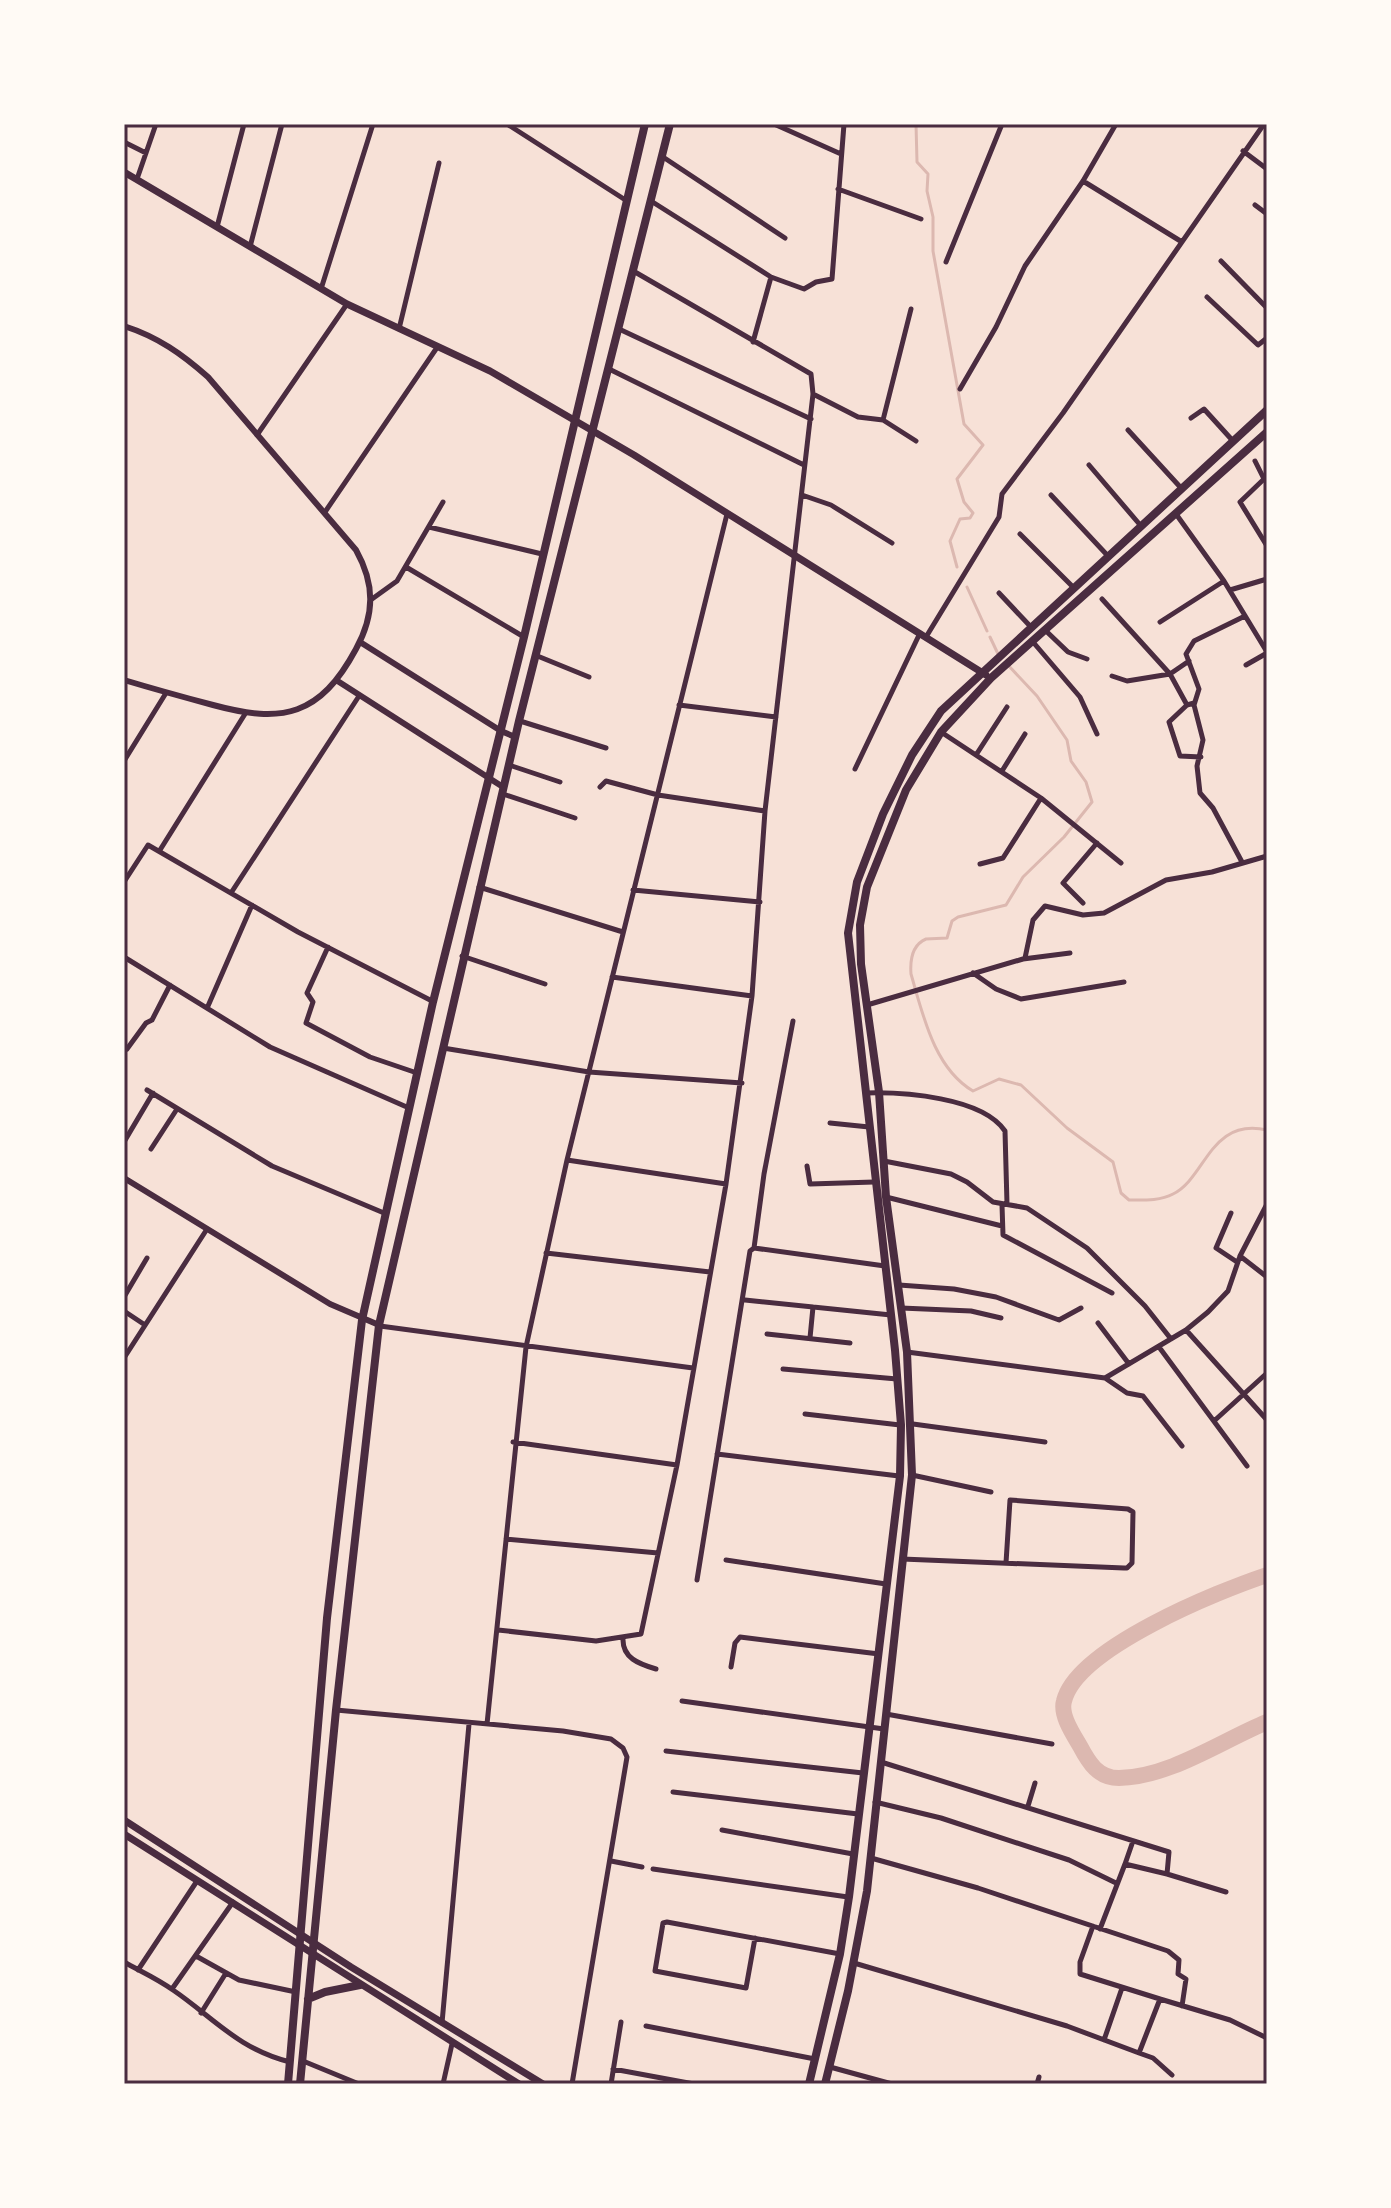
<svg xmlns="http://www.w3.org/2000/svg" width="1391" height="2208" viewBox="0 0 1391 2208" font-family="'Work Sans',sans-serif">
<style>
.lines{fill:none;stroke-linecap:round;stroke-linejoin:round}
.stream{stroke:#dcb8b0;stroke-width:3}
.river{stroke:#dcb8b0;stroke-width:16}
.minor{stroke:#4a2c40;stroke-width:5}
.tertiary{stroke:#4a2c40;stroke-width:6}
.secondary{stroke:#4a2c40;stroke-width:7}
.primary{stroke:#4a2c40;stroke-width:8}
.neatline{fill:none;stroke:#4a2c40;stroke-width:3}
</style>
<rect width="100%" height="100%" fill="#f7e1d7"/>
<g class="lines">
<path class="stream" d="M916 124 917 162 928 174 927 191 933 217V251L964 424 983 445 957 479 964 502 973 513 970 518 960 519 950 541 957 567
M967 587 987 631
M990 637 999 656
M1007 664 1037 696 1067 740 1071 761 1086 782 1092 802 1064 837 1023 877 1006 905 958 917 952 921 947 938 926 939C912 945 910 961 911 974 923 1015 934 1068 973 1091L999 1079 1021 1085 1067 1128 1113 1162 1121 1193 1129 1200C1143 1200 1160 1201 1173 1194 1206 1178 1210 1117 1267 1130"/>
<path class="river" d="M1267 1575C1219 1591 1077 1648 1064 1701 1060 1715 1073 1734 1080 1746 1089 1763 1098 1778 1119 1778 1170 1777 1221 1741 1267 1722"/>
<path class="minor" d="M507 124 627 201
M774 124 841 154
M124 142 146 153
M1243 151 1267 169
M663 157 785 238
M137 179 156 124
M1083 181 1182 242
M838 189 921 219
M651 201 771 277 753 342
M1255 205 1267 214
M217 227 244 124
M250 247 282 124
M1221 261 1267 308
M946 262 1002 124
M771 277 804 289 816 282 832 279 844 124
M321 289 373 124
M1207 297 1258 345 1267 338
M399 329 439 163
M619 329 811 419
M609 369 804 465
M960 389 996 327 1025 266 1083 181 1116 124
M813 394 858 417 883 420 911 309
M1191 418 1204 409 1233 441
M883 420 916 441
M1128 430 1182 489
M257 435 347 304
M1255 461 1264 479 1240 502 1267 546
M1089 465 1141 526
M802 495 831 505 892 543
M1051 495 1108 556
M325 512 436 349
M1176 514 1224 581 1267 652
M429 527 542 554
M1020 534 1073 587
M406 567 524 637
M1230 590 1267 579
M999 593 1030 626
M372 599 397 581 443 502
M1102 599 1170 674 1127 681 1112 676
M1160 622 1224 581
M1045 630 1068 652 1087 659
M926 637 999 517 1002 494 1063 413 1264 124
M1033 642 1080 697 1097 734
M535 655 589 677
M1246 665 1267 653
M1194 703 1187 705 1169 722 1180 756 1201 757
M679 705 776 717
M1187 705 1170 674 1189 661
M520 721 606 748
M941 732 1041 798 1121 863
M976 755 1007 707
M124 761 166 693
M509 765 560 782
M855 769 920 633
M1002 771 1025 734
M600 787 606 781 658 795 765 811
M503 794 575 818
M160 850 245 714
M1242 862 1213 808 1200 793 1197 766 1203 740 1194 705 1199 689 1186 654 1194 641 1245 616
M980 864 1003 858 1041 798
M124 882 148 845 298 932 432 1001
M479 887 623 932
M633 890 760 902
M231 893 359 696
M1083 903 1063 883 1097 843
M328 947 307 993 313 1002 306 1023 370 1057 417 1073
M462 956 545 984
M124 957 270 1047 409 1108
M1025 958 1033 920 1045 906 1083 915 1104 913 1166 880 1212 872 1267 856
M973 973 996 989 1021 999 1124 982
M612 977 752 996
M867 1005 1023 959 1070 953
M208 1006 252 905
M443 1048 589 1072 742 1083
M127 1049 146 1023 152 1020 170 985
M147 1090 272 1166 384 1213
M866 1093C903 1092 982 1097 1005 1131L1007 1204
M830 1123 869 1127
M124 1142 153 1093
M151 1149 177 1109
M567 1160 726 1184 752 996 765 811 813 394 811 374 635 272
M884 1161 951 1174 967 1182 993 1202 1027 1208 1087 1248 1145 1306 1171 1339
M807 1166 810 1184 874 1182
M886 1197 1002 1226
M1002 1205 1003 1235 1112 1293
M1231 1213 1216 1248 1237 1262
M754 1248 885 1266
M546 1253 710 1272
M1240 1256 1267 1277
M899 1285 954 1289 996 1297 1059 1320 1081 1308
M124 1297 147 1258
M745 1300 891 1315
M901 1308 971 1311 1001 1318
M124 1311 145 1325
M1098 1323 1129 1364
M380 1326 693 1368
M1186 1330 1267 1420
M767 1334 850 1343
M810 1338 813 1307
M1159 1347 1247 1466
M907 1352 1105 1378 1186 1330 1208 1312 1228 1291 1240 1256 1267 1204
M124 1358 207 1229
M783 1369 897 1379
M1105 1378 1127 1393 1143 1396 1182 1446
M805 1414 900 1425
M1214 1421 1267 1373
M913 1424 1045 1442
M513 1442 677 1465
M717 1454 899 1476
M912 1475 991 1492
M506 1539 658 1553
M902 1559 1124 1568H1127L1132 1563 1133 1512 1128 1509 1010 1500 1006 1563
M726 1560 886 1584
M697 1580 750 1251 754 1248 764 1174 793 1021
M498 1630 596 1641 641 1634 677 1465 726 1184
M623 1638C622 1658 639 1664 656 1669
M731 1667 735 1643 740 1637 879 1654
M682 1701 884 1729
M336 1710 563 1731 611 1739 623 1748 627 1757 572 2084
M886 1714 1052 1744
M487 1724 526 1347 567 1160 727 514
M666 1751 863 1773
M881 1762 1169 1852 1167 1874 1226 1892
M673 1792 858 1814
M875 1802 941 1818 1069 1860 1116 1883
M1028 1806 1035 1783
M722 1830 853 1854
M1133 1841 1125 1864 1167 1874
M871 1858 978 1888 1168 1951 1179 1960 1178 1974 1186 1979 1182 2006
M611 1861 642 1867
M653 1869 848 1897
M1093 1926 1080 1962V1974L1160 1999
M1100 1929 1125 1864
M755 1938 746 1988 655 1971 663 1923 667 1922 840 1954
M196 1956 239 1980 296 1992
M124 1962C140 1971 158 1979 173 1990 214 2018 238 2049 290 2062
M854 1963 1067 2026 1139 2053 1160 1999 1230 2020 1267 2038
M138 1970 197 1881
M172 1989 233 1902
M201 2013 226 1973
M442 2023 469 1724
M646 2026 815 2059
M1104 2040 1122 1988
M1139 2053 1153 2058 1172 2075
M303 2061 359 2084
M830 2067 892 2084
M613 2069 694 2084
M443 2084 452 2044
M611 2084 621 2022
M1037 2084 1039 2077"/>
<path class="tertiary" d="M124 326C158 337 182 354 208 377L356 550C375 584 375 614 356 649 320 716 283 724 213 705 183 697 154 689 124 680
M360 642 501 731 515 737
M336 680 503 787
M124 1178 330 1304 379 1325"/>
<path class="secondary" d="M124 172 347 304 490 371 634 455 986 675
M124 1820 351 1967 543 2084
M124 1834 519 2084"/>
<path class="primary" d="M308 1999 325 1992 360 1985
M288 2084 327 1618 362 1320 433 1002 524 637 645 124
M300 2084 336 1710 379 1325 519 721 670 124
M809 2084 840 1954 849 1897 900 1476 901 1425 895 1350 848 933 857 882 883 814 912 755 941 711 1267 410
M825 2084 848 1991 867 1891 912 1475 907 1352 886 1197 879 1092 861 964 860 925 867 887 906 790 941 732 991 678 1267 432"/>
</g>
<rect width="1391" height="2208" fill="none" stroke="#fffaf5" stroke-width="252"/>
<rect x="126" y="126" width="1139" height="1956" class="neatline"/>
</svg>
